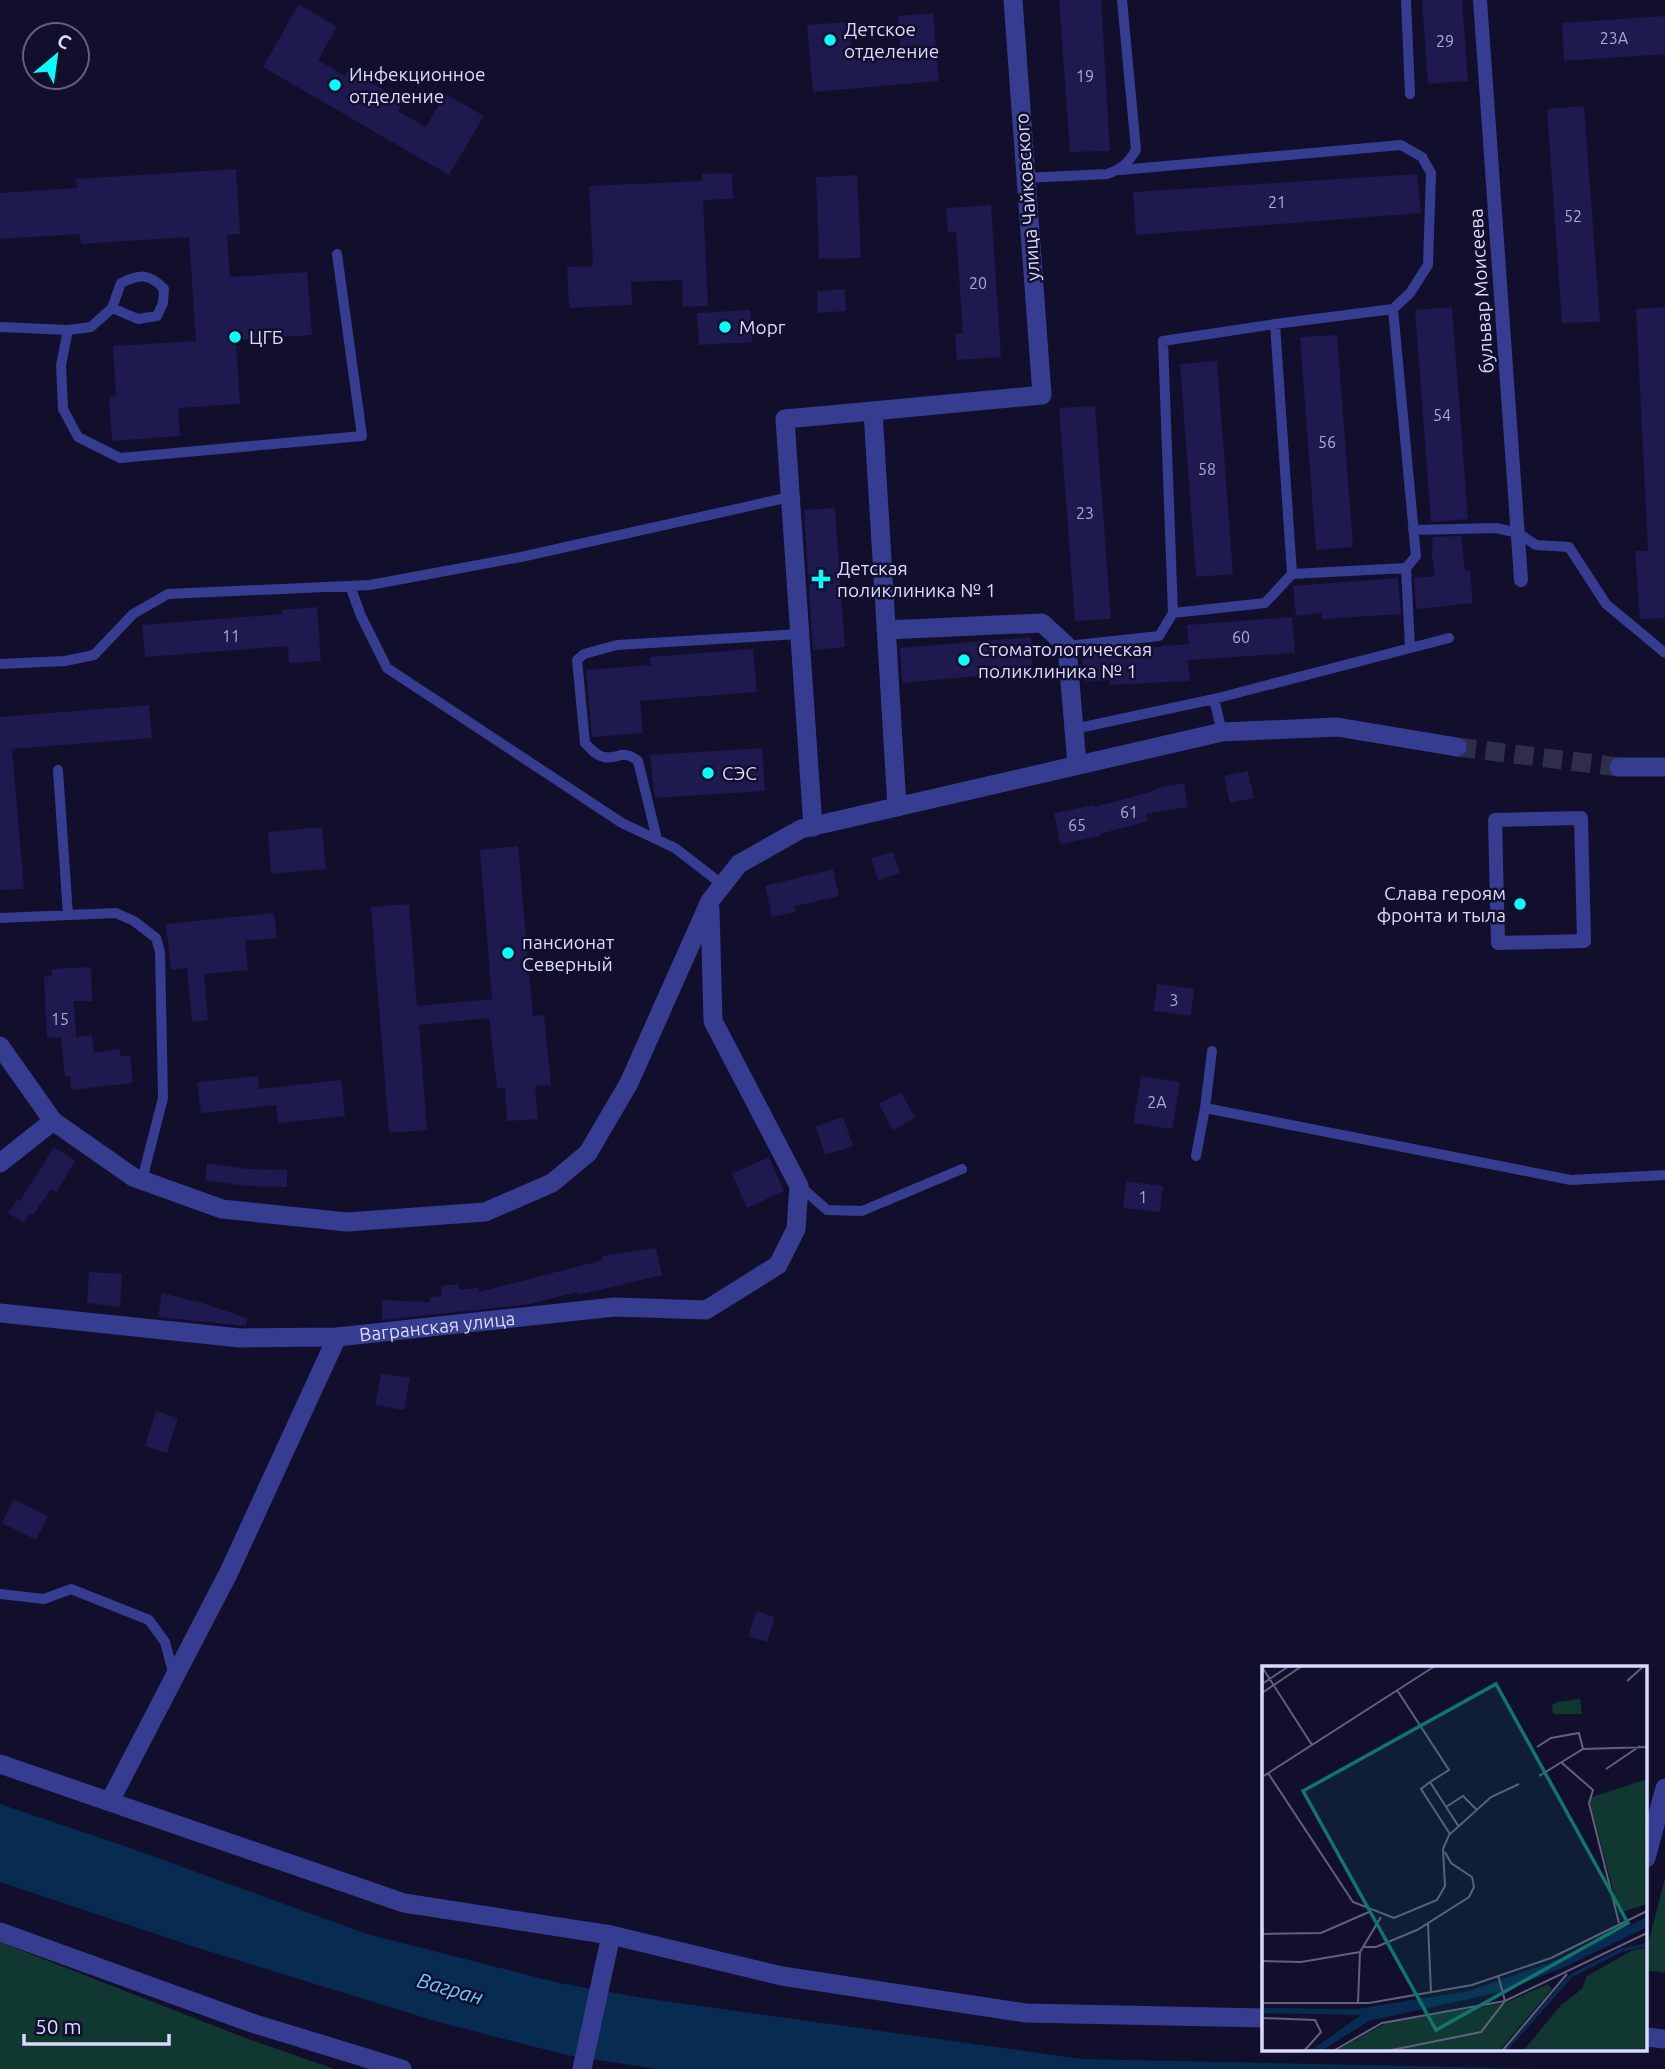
<svg xmlns="http://www.w3.org/2000/svg" width="1665" height="2069" viewBox="0 0 1665 2069" font-family="Ubuntu,sans-serif">
<style>
.green{fill:#113731}
.water{fill:#082b52}
.building{fill:#1e194f}
.lines{fill:none;stroke-linecap:round;stroke-linejoin:round}
.minor-tunnel{stroke:#2f2d4c;stroke-width:19;stroke-dasharray:19 10;stroke-linecap:butt}
.service{stroke:#363c8f;stroke-width:10}
.pedestrian{stroke:#363c8f;stroke-width:14}
.minor{stroke:#363c8f;stroke-width:19}
.poi-dot{fill:#06fffd;stroke:#110f2c;stroke-width:2.5}
.labels{text-anchor:middle;stroke-width:5;stroke-linejoin:round;paint-order:stroke}
.number-label{font-size:16px;fill:#abaad3}
.poi-label{font-size:19px;fill:#dadaff;stroke:#110f2c;text-anchor:start}
.street-label{font-size:19px;fill:#dadaff;stroke:#110f2c}
.water-label{font-size:21px;font-style:italic;fill:#68caff;stroke:#110f2c}
.inset-river{fill:none;stroke:#082b52;stroke-width:3.5}
.inset-road{fill:none;stroke:#616080;stroke-width:2}
.view{fill:#0f766e;fill-opacity:0.15;stroke:#0f766e;stroke-width:3.5}
.inset-edge{fill:none;stroke:#dadaff;stroke-width:3.5}
</style>
<rect width="100%" height="100%" fill="#110f2c"/>
<path class="green" d="M1665 1878V1973L1646 1970V1952Z
M0 1942 248 2039 334 2069H0Z"/>
<path class="water" d="M0 1804 133 1849 367 1934 559 1983 643 1998 1082 2059 1549 2069H657L567 2055 442 2023 195 1947 0 1882Z"/>
<path class="building" d="M1059 0H1101L1110 151 1070 152Z
M1422 0H1462L1468 81 1428 84Z
M299 4 337 27 318 60 345 76 348 69 404 101 398 111 426 127 445 94 484 116 449 175 263 67Z
M933 13 939 81 813 92 807 25 849 22 853 59 901 55 898 16Z
M1665 16V54L1564 61 1562 23Z
M1584 106 1600 322 1562 323 1547 109Z
M236 169 240 234 227 235 230 277 307 272 312 335 236 340 240 404 178 408 180 436 112 441 109 397 116 396 113 346 196 341 189 237 81 244 80 234 0 239V193L77 188 76 179Z
M732 173 733 199 703 200 708 306 683 307 682 280 631 282 632 305 569 308 567 267 593 266 589 186 702 181V174Z
M1417 174 1421 213 1136 235 1133 192Z
M857 175 861 258 819 259 816 177Z
M991 205 1001 357 957 360 955 334 963 333 956 232 948 233 946 208Z
M845 289 846 311 818 313 817 291Z
M1452 307 1468 519 1431 522 1415 310Z
M1665 307V618L1640 619 1635 551H1648L1636 309Z
M750 310 752 342 699 345 697 313Z
M1337 335 1353 547 1316 550 1300 337Z
M1217 361 1233 574 1196 577 1180 364Z
M1095 406 1111 619 1075 621 1059 408Z
M835 508 845 647 813 650 804 510Z
M1461 536 1465 571 1470 570 1473 603 1416 609 1414 578 1435 576 1431 549 1433 548 1432 537Z
M1398 578 1401 614 1322 619 1321 613 1296 616 1293 586Z
M317 607 321 661 289 663 288 646 145 657 142 625 283 614 282 610Z
M1292 617 1295 653 1188 660 1190 681 1110 685V680L1084 682 1082 653 1189 644 1187 625Z
M1031 637 1033 671 902 683 900 648Z
M753 649 757 692 640 701 643 733 592 737 586 670 651 665 650 657Z
M149 705 152 738 12 749 24 889 0 890V717Z
M762 748 765 791 655 798 650 755Z
M1248 771 1254 798 1230 803 1224 776Z
M1184 783 1188 807 1146 814 1148 821 1100 834 1101 836 1060 844 1054 813 1094 805 1095 807 1157 790V788Z
M322 827 326 869 271 874 268 832Z
M518 846 533 1016 544 1015 551 1085 535 1086 538 1119 507 1121 505 1088H497L489 1018 419 1025 427 1130 389 1133 371 907 409 904 417 1006 492 999 480 850Z
M893 852 900 873 878 880 871 858Z
M833 869 839 896 795 906 796 912 772 917 765 886Z
M274 913 277 938 245 941 248 970 204 974 208 1020 192 1022 187 968 171 970 166 924Z
M91 967 92 1001H74L76 1037 92 1035 94 1053 120 1049V1056L130 1055 133 1083 71 1090 70 1076 65 1077 61 1037 47 1038 44 977 52 976V969Z
M1157 984 1194 989 1191 1016 1154 1011Z
M258 1076 259 1089 341 1080 345 1116 278 1123 276 1105 201 1113 197 1082Z
M1141 1076 1180 1082 1172 1129 1133 1123Z
M901 1092 915 1118 893 1130 879 1104Z
M843 1117 853 1146 825 1155 816 1126Z
M54 1147 75 1161 57 1192 51 1189 33 1215 30 1213 24 1223 8 1213 17 1200 20 1201Z
M769 1157 784 1191 747 1208 732 1174Z
M207 1163 248 1169 287 1170V1187L246 1186 205 1180Z
M1126 1181 1163 1186 1160 1212 1123 1208Z
M656 1248 662 1275 578 1295 577 1292 530 1304 382 1320V1300L430 1302V1297L442 1296 441 1286 459 1284V1290L479 1288V1292L603 1260V1256Z
M89 1272 122 1274 120 1307 87 1303Z
M162 1293 202 1303 247 1318 246 1326 158 1317Z
M381 1373 410 1378 404 1410 375 1405Z
M156 1411 178 1418 167 1453 145 1446Z
M14 1499 48 1516 36 1540 2 1523Z
M757 1611 775 1617 767 1642 748 1636Z"/>
<g class="lines">
<path class="minor-tunnel" d="M1457 747 1619 767"/>
<path class="service" d="M1406 0 1410 94
M1120 170 1401 145 1422 157 1431 173 1428 265 1410 293 1393 309 1275 324 1163 341 1173 613
M1026 178 1107 174C1122 169 1128 163 1136 150L1122 0
M1393 309 1416 556 1406 568 1410 647
M1275 324 1292 574
M0 327 68 330 61 365 63 409 78 437 120 458 362 436 337 254
M68 330 91 327 112 308 121 283C140 274 149 273 164 289L163 303 157 316 138 319 112 308
M1413 530 1496 528 1518 533 1536 545 1569 547 1606 604 1665 653
M350 586 361 616 387 668 622 823 675 848 723 885
M1067 646 1159 636 1173 613 1265 603 1292 574 1406 568
M0 664 65 661 94 655 133 614 168 594 370 585 521 557 790 497
M1214 699 1222 732
M1074 729 1214 699 1449 638
M58 770 68 915
M657 839 638 761C622 748 618 760 604 757 596 756 590 748 585 743L577 660 584 654 617 645 800 634
M0 918 116 913 134 921 156 938 160 952 163 1098 142 1180
M1205 1108 1571 1180 1665 1175
M1196 1156 1205 1108 1212 1051
M800 1186 827 1210 862 1211 962 1169
M0 1594 44 1599 71 1589 149 1620 165 1642 174 1676"/>
<path class="pedestrian" d="M1480 0 1521 580
M1581 818 1584 941 1498 943 1495 820Z"/>
<g class="minor">
<path d="M886 630 1042 623 1067 646 1077 765"/>
<path d="M1619 767H1665"/>
<path d="M897 807 873 411 1042 395 1013 0"/>
<path d="M813 827 785 419 873 411"/>
<path d="M0 1046 53 1121 133 1177 222 1209 347 1222 485 1212 552 1183 588 1153 629 1083 710 901 739 864 801 829 1222 732 1337 727 1457 747"/>
<path d="M0 1163 53 1121"/>
<path id="s1" d="M0 1313 240 1338 337 1337 615 1307 706 1310 778 1265 796 1229 799 1186 713 1021 710 909"/>
<path d="M0 1764 404 1903 611 1935 782 1976 1026 2013 1264 2018"/>
<path d="M110 1801 229 1572 337 1337"/>
<path d="M1646 1858 1665 1788"/>
<path d="M0 1932 252 2023 402 2069"/>
<path d="M1646 2037 1665 2039"/>
<path d="M582 2069 611 1935"/>
</g>
</g>
<g class="poi-dot">
<circle cx="830" cy="40" r="7"/>
<circle cx="335" cy="85" r="7"/>
<circle cx="725" cy="327" r="7"/>
<circle cx="235" cy="337" r="7"/>
<path d="M817.5 568.5h7v7h7v7h-7v7h-7v-7h-7v-7h7z"/>
<circle cx="964" cy="660" r="7"/>
<circle cx="708" cy="773" r="7"/>
<circle cx="1520" cy="904" r="7"/>
<circle cx="508" cy="953" r="7"/>
</g>
<g class="labels">
<g class="number-label">
<text x="1614" y="44">23А</text>
<text x="1445" y="47">29</text>
<text x="1085" y="82">19</text>
<text x="1277" y="208">21</text>
<text x="1573" y="222">52</text>
<text x="978" y="289">20</text>
<text x="1442" y="421">54</text>
<text x="1327" y="448">56</text>
<text x="1207" y="475">58</text>
<text x="1085" y="519">23</text>
<text x="231" y="642">11</text>
<text x="1241" y="643">60</text>
<text x="1129" y="818">61</text>
<text x="1077" y="831">65</text>
<text x="1174" y="1006">3</text>
<text x="60" y="1025">15</text>
<text x="1157" y="1108">2А</text>
<text x="1143" y="1203">1</text>
</g>
<g class="poi-label">
<text x="844" y="36">Детское<tspan x="844" dy="22">отделение</tspan></text>
<text x="349" y="81">Инфекционное<tspan x="349" dy="22">отделение</tspan></text>
<text x="739" y="334">Морг</text>
<text x="249" y="344">ЦГБ</text>
<text x="837" y="575">Детская<tspan x="837" dy="22">поликлиника № 1</tspan></text>
<text x="978" y="656">Стоматологическая<tspan x="978" dy="22">поликлиника № 1</tspan></text>
<text x="722" y="780">СЭС</text>
<text x="1506" y="900" text-anchor="end">Слава героям<tspan x="1506" dy="22">фронта и тыла</tspan></text>
<text x="522" y="949">пансионат<tspan x="522" dy="22">Северный</tspan></text>
</g>
<g class="street-label">
<text transform="translate(1027 197) rotate(-94)" y="7">улица Чайковского</text>
<text transform="translate(1481 291) rotate(-94)" y="7">бульвар Моисеева</text>
<text dy="7" stroke="none"><textPath href="#s1" startOffset="439">Вагранская улица</textPath></text>
</g>
<g class="water-label">
<text transform="translate(450 1989) rotate(16)" y="7">Вагран</text>
</g>
</g>
<g transform="translate(1262 1666)">
<rect width="385" height="385" fill="#110f2c"/>
<path d="M318 33 320 48H291L290 39 295 36ZM385 113V238L357 247 327 132ZM385 282V385H261L299 339 320 323 325 310 371 284ZM286 318 290 323 237 385H73L126 356 243 337Z" fill="#113731"/>
<path d="M385 251V261L303 301 238 326 107 355 59 385H48L99 349 0 347V342L94 343 207 325 298 293Z" fill="#082b52"/>
<path class="inset-river" d="M244 383 309 310 359 284 385 279"/>
<path class="inset-road" d="M0 1 50 79M365 15 382 0M0 18 27 0M135 24 187 104 168 116 197 161M0 27 40 0M275 81 289 72 317 67 321 83M300 97 331 124 327 137 357 257M344 103 378 80M6 107 91 236 132 252 175 234 183 220 181 183 187 169 229 131 257 118M277 110 321 83 385 81M0 111 173 0M168 116 159 123 188 168M184 141 201 130 215 144M166 258 169 326M0 268 59 267 107 246M102 281H114L155 264 207 231 212 221 210 211 189 197 183 186M0 295 39 296 98 286M0 337H107L210 319 289 292 385 245M96 337 98 286 119 251M0 352 53 354 59 366 42 385M71 385 120 357 243 335 385 267M125 385 219 366 243 335 236 309M240 385 305 308"/>
<path class="view" d="M234 18 366 257 174 364 41 125Z"/>
<rect width="385" height="385" class="inset-edge"/>
</g>
<g transform="translate(56 56) rotate(29)"><circle r="33" fill="#110f2c" stroke="#616080" stroke-width="2"/>
<path d="M0-5L12 26L0 18L-12 26Z" fill="#06fffd"/>
<text y="-10" font-size="19" font-weight="bold" text-anchor="middle" fill="#dadaff">С</text>
</g>
<path d="M24 2034v10h145v-10" fill="none" stroke="#dadaff" stroke-width="3.5"/>
<text x="35" y="2034" font-size="21" fill="#dadaff" stroke="#110f2c" stroke-width="5" paint-order="stroke">50 m</text>
</svg>
